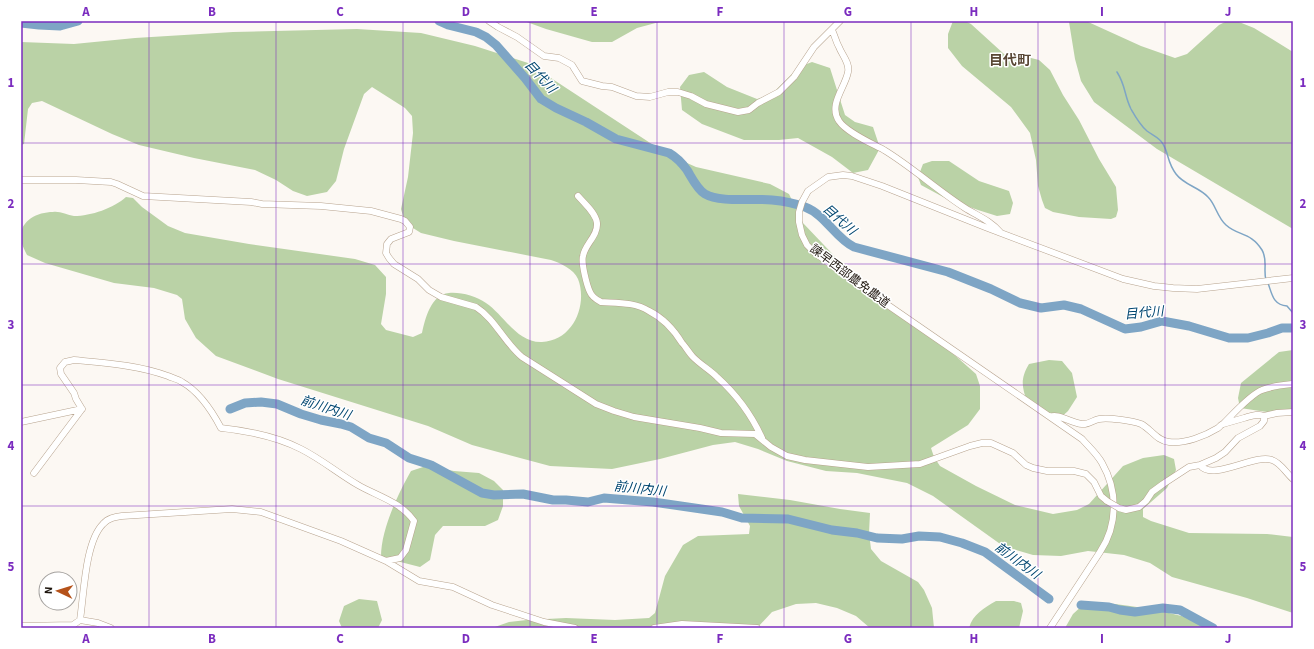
<svg xmlns="http://www.w3.org/2000/svg" width="1314" height="649" viewBox="0 0 1314 649" font-family="'Source Sans 3','Noto Sans JP',sans-serif">
<style>
.forest{fill:#bad2a6}
.lines{fill:none;stroke-linecap:round;stroke-linejoin:round}
.stream{stroke:#7ea5c5;stroke-width:1.5}
.river{stroke:#7ea5c5;stroke-width:9}
.minor-casing{stroke:#b7a38e;stroke-width:7}
.minor{stroke:#fff;stroke-width:6}
.minor-bridge-casing{stroke:#b7a38e;stroke-width:7;stroke-linecap:butt}
.minor-bridge{stroke:#fff;stroke-width:6}
.grid{fill:none;stroke:#7b2cbf;stroke-width:1;stroke-opacity:0.55}
.labels{text-anchor:middle;stroke-width:3;stroke-linejoin:round;paint-order:stroke}
.street-label{font-size:12px;fill:#1f170f;stroke:#fff}
.water-label{font-size:13px;font-style:italic;fill:#004670;stroke:#fff}
.quarter-label{font-size:14px;font-weight:bold;fill:#594735;stroke:#fff}
.neatline{fill:none;stroke:#7b2cbf;stroke-width:1.5}
.grid-label{font-size:13px;text-anchor:middle;font-weight:bold;fill:#7b2cbf}
</style>
<rect width="100%" height="100%" fill="#fcf8f3"/>
<path class="forest" d="M524 21H663L637 28 612 42H592L546 29Z
M953 21H965L971 24 1004 54 1019 55 1039 60 1050 70 1063 95 1079 120 1099 159 1116 187 1118 210 1116 217 1111 219 1079 217 1053 212 1045 208 1042 200 1038 186 1036 160 1030 133 1011 107 962 66 948 48V34Z
M1071 21H1086L1141 46 1175 58 1187 54 1219 25 1227 21 1239 22 1254 28 1293 52V229L1157 149 1094 102 1081 81 1075 59 1069 22Z
M357 29 421 33 475 46 528 63 667 154 696 167 770 184 789 194 803 223 861 284 950 351 976 374 980 386V409L968 425 931 448 934 457 940 466 976 486 1015 505 1053 514 1077 510 1089 504 1123 466 1143 458 1164 455 1174 459 1176 470 1167 488 1143 509V517L1151 521 1189 533 1267 534 1293 537V613L1247 598 1172 577 1150 563 1124 555 1088 551 1061 556 1033 555 1003 546 933 496 907 483 857 473 826 471 787 461 758 449 735 442 713 445 660 459 612 469 550 466 472 445 428 426 278 379 216 356 196 338 185 319 182 299 177 295 154 288 114 283 45 263 27 255C25 251 22 245 21 241 18 222 36 212 53 212 60 211 67 215 74 216 91 216 114 208 126 197L133 198 142 207 168 226 185 233 249 244 355 259 375 265 386 277V294L381 324 386 330 413 337 422 333C425 319 431 294 449 293 461 292 476 296 486 303 504 315 517 343 542 342 573 341 588 305 578 279 574 269 560 263 551 260L454 241 421 233 405 223 401 209 408 177 413 133 412 116 405 108 372 87 364 94 344 149 336 181 327 192 307 196 293 191 276 180 255 170 194 158 139 145 112 134 42 101 32 103 28 109 24 144 21 145V42L74 44 135 38 233 32Z
M812 62 830 68 845 115 855 122 873 127 880 148 868 170 853 173 832 157 798 138 779 140H744L702 124 682 110 680 87 689 75 704 72 727 87 757 99 772 94 799 67Z
M932 161H949L979 181 1009 191 1013 203 1010 214 997 216 978 210 945 198 921 185 918 177 923 164Z
M1293 350V409L1274 413 1240 408 1238 398 1241 383 1279 352Z
M1049 360 1062 361 1072 373 1077 397 1068 411 1058 420 1027 402C1022 387 1020 379 1029 364Z
M426 466 454 471 479 473 494 481 503 490V506L498 520 485 526H443L435 535 430 560 420 567 381 557C381 529 398 494 411 471Z
M738 494 790 500 840 509 870 513 869 533 871 549 881 561 918 582 924 590 932 608 934 628H870L856 616 837 608 816 603 796 604 772 612 757 628H492L509 622 527 620 566 618 615 620 649 618 655 613 665 576 683 545 698 536 749 534 750 526 739 506Z
M359 599 377 601 382 620 378 628H342L339 621 344 606Z
M996 601H1014L1021 603 1023 611 1019 628H969C973 614 984 608 996 601Z
M1084 604C1094 604 1105 603 1115 604 1150 608 1189 616 1221 628H1065L1073 614Z"/>
<g class="lines">
<path class="stream" d="M1117 72C1126 86 1124 95 1131 109 1135 116 1140 125 1147 131 1152 135 1160 138 1163 144 1169 154 1167 162 1176 174 1184 185 1199 187 1208 197 1216 205 1217 217 1226 225 1238 236 1251 232 1262 250 1268 260 1263 270 1266 280
M1268 283C1272 294 1273 305 1287 306L1293 313"/>
<path class="river" d="M439 21 448 25 476 32 486 37 496 45 525 78 541 99 556 108 586 122 616 139 669 153C676 157 682 163 687 170 692 178 697 189 705 194 720 203 754 198 772 200 783 201 794 203 805 207 826 215 835 238 854 247L948 272 991 289 1020 303 1041 308 1064 305 1081 309 1125 329 1141 327 1162 321 1189 326 1229 338H1248L1268 333 1282 328H1293
M21 23 39 25 60 26 78 21
M230 409 245 403 261 402 277 404 301 414 321 420 341 424 351 427 369 438 386 443 409 458 431 465 482 493 494 495 523 494 553 500H566L588 502 604 498 653 502 722 512 742 518 788 519 832 530 857 533 877 538 902 539 919 536 940 537 962 543 985 552 1049 599
M1081 605 1109 607 1120 610 1135 612 1163 608 1180 610 1213 628"/>
<defs>
<path id="minor" d="M489 21 498 27 517 37 544 56 559 58 572 65 582 81 602 86 612 87 636 96 650 97 668 92H678L691 96 706 104 738 112 749 110 758 103 779 92 794 77 814 47 840 21
M832 30C835 36 836 42 839 47 842 55 850 63 848 72 845 88 828 105 839 121 846 132 871 143 884 150 912 167 937 190 965 208 978 216 991 221 1000 232
M21 180H76L111 182 117 184 143 196 251 202 262 204 321 206 371 211 401 219 405 221 410 227 409 232 391 239 387 244 386 253 389 258 394 264 418 279 429 290 441 297 476 307C495 319 504 342 522 357L596 404 614 411 634 417 700 428 721 433 755 434 771 447 787 456 805 460 868 467 920 464 970 446 982 443H991L1013 453 1026 465 1033 468 1047 471H1074L1086 474 1094 482 1101 496 1107 501
M578 196C584 203 596 213 597 223 598 236 585 244 583 256 581 263 587 286 590 292 592 297 597 300 601 302 618 303 635 302 649 311 663 318 674 330 682 343 686 347 689 353 693 357 701 365 710 370 717 377 736 394 752 416 762 438
M82 409 76 399 74 393 61 374 60 368 65 362 74 360C106 363 138 365 168 376 172 378 178 379 182 382 200 392 212 411 221 428 249 431 276 436 301 449 321 459 339 474 358 485 377 496 401 502 414 521L406 550 400 558 386 561
M1050 417C1058 413 1071 423 1082 424 1088 425 1093 420 1099 419 1108 417 1133 421 1141 424 1151 429 1157 441 1169 442 1185 444 1205 436 1218 428 1222 425 1219 426 1223 424 1230 422 1237 420 1244 418 1251 416 1257 413 1264 416
M21 422 82 409
M1224 423C1233 414 1251 394 1262 390 1272 386 1283 385 1293 384
M1200 465C1212 482 1255 453 1272 460 1281 463 1286 473 1293 479
M34 473 82 409
M1119 508 1126 510 1139 507 1146 501 1152 492 1163 484 1189 467 1200 465 1216 458 1225 452 1238 438 1260 426 1264 421V416L1277 413 1293 412
M80 620C84 594 85 542 103 524 108 518 115 517 122 516L232 509 261 512 341 541 386 561 419 581 453 587 492 605 544 622 575 628
M21 626 73 625 80 620 98 623 111 628
M654 628 682 624 757 628
M1050 628 1100 552C1118 525 1118 491 1102 463 1097 454 1089 447 1082 439L866 290 815 253 807 245 802 235 799 222V212L802 202 808 191 828 177 843 175 852 176 882 186 985 227 1123 279 1154 286 1173 288 1197 289 1293 278"/>
</defs>
<use href="#minor" class="minor-casing"/>
<use href="#minor" class="minor"/>
<defs>
<path id="minor-bridge" d="M1107 501 1119 508"/>
</defs>
<use href="#minor-bridge" class="minor-bridge-casing"/>
<use href="#minor-bridge" class="minor-bridge"/>
</g>
<path class="grid" d="M149 21V628M276 21V628M403 21V628M530 21V628M657 21V628M784 21V628M911 21V628M1038 21V628M1165 21V628M21 143H1293M21 264H1293M21 385H1293M21 506H1293"/>
<g class="labels">
<g class="street-label">
<text transform="translate(850 276) rotate(37)" y="4">諫早西部農免農道</text>
</g>
<g class="water-label">
<text transform="translate(541 76) rotate(47)" y="5">目代川</text>
<text transform="translate(840 219) rotate(41)" y="5">目代川</text>
<text transform="translate(1144 312) rotate(-5)" y="5">目代川</text>
<text transform="translate(326 407) rotate(18)" y="5">前川内川</text>
<text transform="translate(640 488) rotate(6)" y="5">前川内川</text>
<text transform="translate(1018 560) rotate(36)" y="5">前川内川</text>
</g>
<g class="quarter-label">
<text x="1010" y="65">目代町</text>
</g>
</g>
<rect width="1314" height="649" fill="none" stroke="#ffffff" stroke-width="44"/>
<g transform="translate(58 591) rotate(274)"><circle r="19" fill="#ffffff" stroke="#a5a29f"/>
<path d="M0-3L7 15L0 10L-7 15Z" fill="#b5521a"/>
<text y="-6" font-size="11" font-weight="bold" text-anchor="middle" fill="#1f170f">N</text>
</g>
<rect x="22" y="22" width="1270" height="605" class="neatline"/>
<g class="grid-label">
<text x="86" y="16">A</text>
<text x="212" y="16">B</text>
<text x="340" y="16">C</text>
<text x="466" y="16">D</text>
<text x="594" y="16">E</text>
<text x="720" y="16">F</text>
<text x="848" y="16">G</text>
<text x="974" y="16">H</text>
<text x="1102" y="16">I</text>
<text x="1228" y="16">J</text>
<text x="11" y="87">1</text>
<text x="1303" y="87">1</text>
<text x="11" y="208">2</text>
<text x="1303" y="208">2</text>
<text x="11" y="329">3</text>
<text x="1303" y="329">3</text>
<text x="11" y="450">4</text>
<text x="1303" y="450">4</text>
<text x="11" y="571">5</text>
<text x="1303" y="571">5</text>
<text x="86" y="643">A</text>
<text x="212" y="643">B</text>
<text x="340" y="643">C</text>
<text x="466" y="643">D</text>
<text x="594" y="643">E</text>
<text x="720" y="643">F</text>
<text x="848" y="643">G</text>
<text x="974" y="643">H</text>
<text x="1102" y="643">I</text>
<text x="1228" y="643">J</text>
</g>
</svg>
